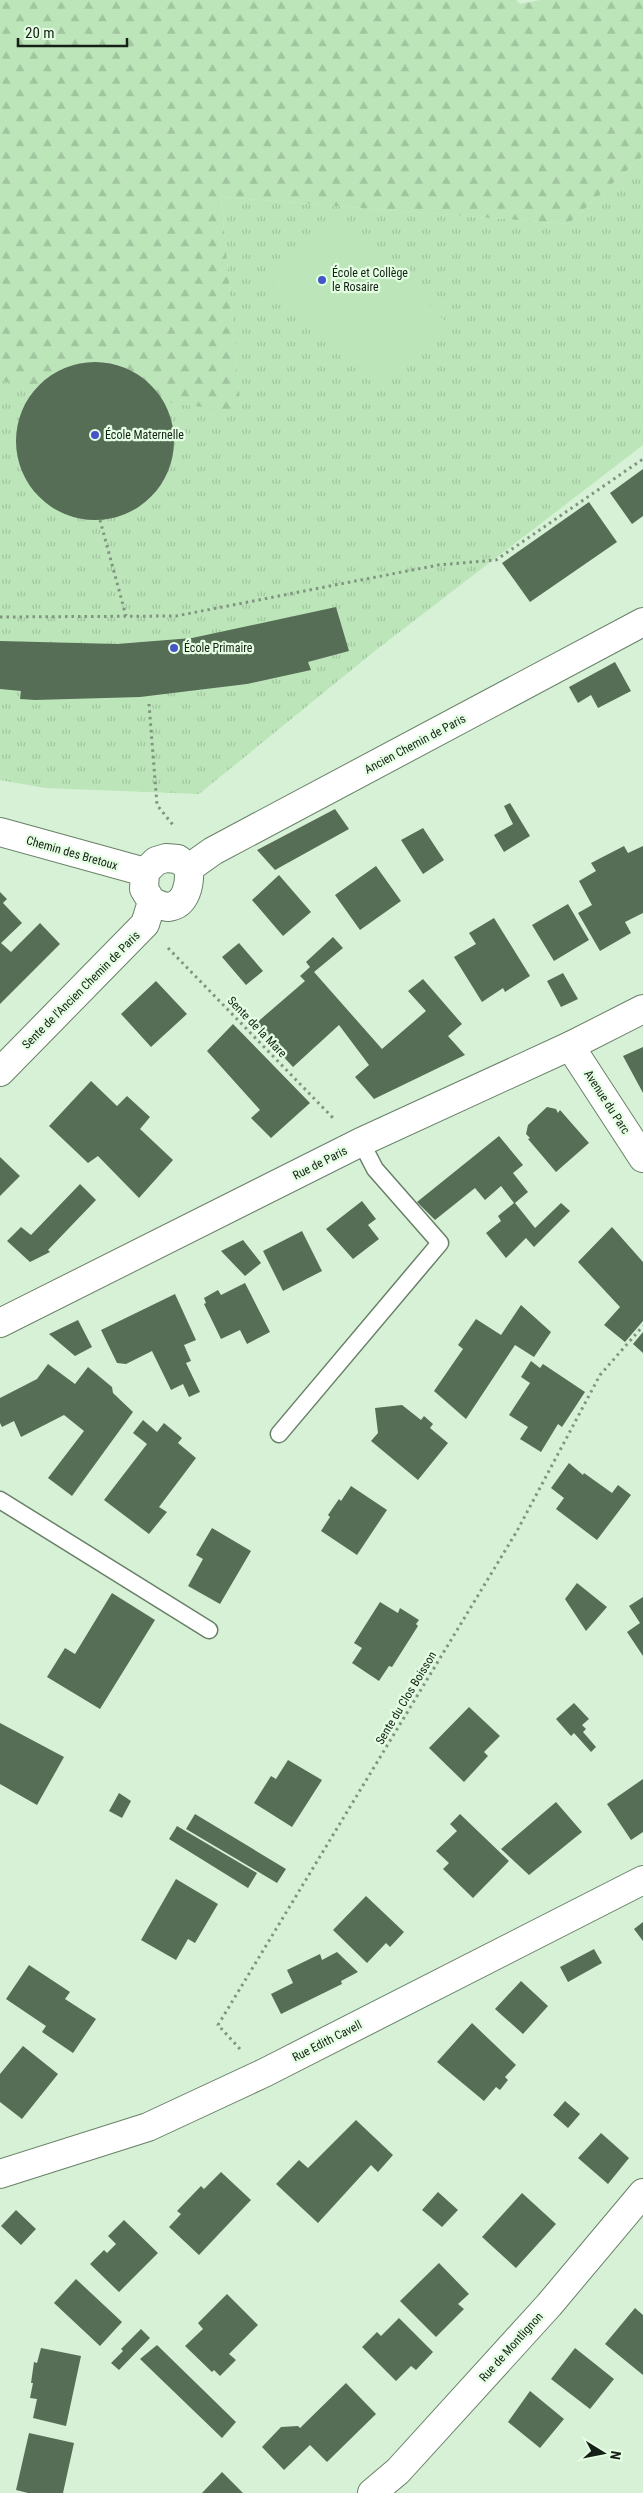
<svg xmlns="http://www.w3.org/2000/svg" width="643" height="2493" viewBox="0 0 643 2493" font-family="'Roboto Condensed',sans-serif">
<style>
.grass{fill:url(#grass-tufts)}
.forest{fill:url(#forest-firs)}
.park{fill:#bce6ba}
.building{fill:#576e56}
.lines{fill:none;stroke-linecap:round;stroke-linejoin:round}
.service-casing{stroke:#688067;stroke-width:19}
.minor-casing{stroke:#688067;stroke-width:30}
.tertiary-casing{stroke:#688067;stroke-width:30}
.path{stroke:#819480;stroke-width:3;stroke-dasharray:2.5 4;stroke-linecap:butt}
.service{stroke:#fff;stroke-width:16}
.minor{stroke:#fff;stroke-width:28}
.tertiary{stroke:#fff;stroke-width:28}
.poi-dot{fill:#4355c9;stroke:#e3fee2;stroke-width:2}
.labels{text-anchor:middle;stroke-width:4.5;stroke-linejoin:round;paint-order:stroke}
.poi-label{font-size:12px;fill:#172016;stroke:#e3fee2;text-anchor:start}
.street-label{font-size:12px;fill:#172016;stroke:#e3fee2}
</style>
<defs>
<pattern id="grass-tufts" width="24" height="20" patternUnits="userSpaceOnUse" patternTransform="scale(1.25)"><rect width="24" height="20" fill="#bce6ba"/><path d="M3 7l-1-3M5 7V3M7 7l1-3M15 17l-1-3M17 17v-4M19 17l1-3" fill="none" stroke="#a1c59f"/></pattern>
<pattern id="forest-firs" width="22" height="20" patternUnits="userSpaceOnUse" patternTransform="scale(1.25)"><rect width="22" height="20" fill="#bce6ba"/><path d="M5 1l3.5 6h-7zM16 11l3.5 6h-7z" fill="#a1c59f"/></pattern>
</defs>
<rect width="100%" height="100%" fill="#d6f1d5"/>
<path class="grass" d="M643 156V445L376 650 199 794 45 788 0 780V379L240 404 221 197 568 224Z"/>
<path class="forest" d="M0 0H516L520 4 540 0H643V156L568 224 221 197 241 412 0 381Z"/>
<path class="park" d="M336 211 445 321 377 388 269 279Z"/>
<path class="building" d="M16 441a79 79 0 1 1 158 0a79 79 0 1 1-158 0Z
M643 469V516L632 524 610 493Z
M589 502 617 542 530 602 502 563Z
M336 607 349 651 308 662 311 670 247 684 140 697 35 700 20 699 21 691 0 689V641L117 644 192 638Z
M615 662 631 691 598 708 591 695 578 703 569 687Z
M510 803 530 836 504 852 494 835 513 824 504 806Z
M335 809 349 829 275 870 257 850Z
M423 828 444 860 423 874 401 840Z
M624 846 628 853 643 846V913L625 922 631 933 600 951 578 913 592 905 579 881 596 871 591 863Z
M376 866 401 901 360 930 335 895Z
M279 875 311 912 283 936 252 900Z
M0 892 7 899 3 903 22 923 1 943 11 952 40 923 60 944 0 1004Z
M568 904 589 940 554 961 532 925Z
M494 918 530 976 505 992 503 988 482 1002 454 957 476 944 469 933Z
M333 937 343 948 314 972 382 1049 426 1011 408 991 423 979 462 1024 448 1036 465 1055 374 1099 355 1077 369 1065 339 1025 293 1067 254 1025 305 981 300 976 310 967 306 962Z
M239 943 263 971 246 985 222 957Z
M563 973 578 999 561 1007 547 981Z
M156 981 187 1014 151 1047 121 1014Z
M233 1024 310 1103 271 1138 251 1118 260 1110 207 1051Z
M643 1047V1093L623 1056Z
M91 1081 117 1106 127 1096 150 1117 140 1129 173 1160 139 1198 98 1156 88 1163 49 1126Z
M547 1107 556 1109 558 1113 560 1110 589 1143 556 1172 528 1139 530 1138 526 1134 528 1125Z
M499 1136 523 1165 513 1173 528 1192 515 1203 535 1228 561 1203 570 1211 534 1247 526 1238 506 1258 486 1233 501 1221 498 1216 514 1203 501 1186 485 1200 475 1188 435 1220 417 1202Z
M0 1157 20 1176 0 1196Z
M80 1184 96 1200 48 1250 50 1252 30 1262 7 1241 21 1227 31 1235Z
M362 1201 376 1219 368 1225 379 1239 353 1259 326 1229Z
M612 1227 643 1262V1321L625 1342 604 1325 620 1307 578 1262Z
M302 1231 322 1271 283 1291 263 1251Z
M243 1240 261 1263 245 1276 221 1251Z
M245 1283 270 1332 247 1344 240 1330 221 1339 204 1304 206 1303 204 1298 218 1290 221 1295Z
M175 1294 196 1340 184 1345 191 1361 186 1363 200 1392 189 1397 183 1384 171 1390 152 1351 126 1364 117 1363 101 1330Z
M521 1305 551 1332 534 1357 515 1345 466 1419 434 1391 463 1349 458 1345 476 1319 501 1335Z
M78 1320 92 1347 75 1356 49 1334Z
M643 1332V1353L633 1344Z
M531 1361 540 1368 543 1364 585 1392 562 1427 558 1424 541 1452 520 1439 528 1427 509 1415 530 1383 521 1377Z
M48 1364 75 1384 88 1367 112 1387 113 1393 133 1412 72 1496 48 1478 84 1431 64 1415 21 1437 14 1421 2 1427 0 1423V1398L37 1379Z
M402 1405 421 1420 424 1416 433 1424 430 1428 448 1443 418 1480 371 1441 378 1433 375 1408Z
M143 1420 157 1432 164 1423 182 1438 178 1443 196 1458 159 1507 167 1512 149 1534 104 1500 147 1444 133 1433Z
M569 1463 583 1475 584 1473 612 1493 618 1485 631 1495 597 1540 556 1509 564 1498 551 1488Z
M351 1486 387 1510 357 1555 321 1531 330 1517 328 1515 339 1499 341 1501Z
M212 1528 251 1551 220 1604 188 1586 203 1559 196 1555Z
M577 1583 607 1607 586 1631 565 1599Z
M112 1593 155 1620 100 1709 47 1677 65 1648 75 1654Z
M643 1597V1656L627 1632 640 1623 629 1606Z
M380 1602 398 1613 400 1608 419 1620 416 1624 418 1626 392 1667 389 1666 379 1681 352 1663 362 1648 354 1643Z
M574 1703 589 1719 582 1725 586 1729 583 1732 596 1747 591 1752 574 1733 571 1736 556 1719Z
M469 1707 500 1736 484 1752 488 1756 464 1782 429 1748Z
M0 1723 64 1757 37 1805 0 1784Z
M288 1760 322 1780 292 1827 254 1803 271 1776 276 1779Z
M643 1779V1832L631 1840 607 1804Z
M119 1793 131 1801 122 1818 109 1811Z
M556 1802 582 1832 529 1875 501 1849Z
M195 1814 286 1869 277 1883 186 1829Z
M460 1814 509 1861 473 1898 443 1869 449 1863 436 1851 457 1831 450 1824Z
M177 1826 257 1873 248 1888 169 1839Z
M176 1879 218 1904 195 1943 188 1939 176 1960 141 1940Z
M366 1896 404 1932 390 1947 386 1943 367 1963 333 1930Z
M643 1922V1941L634 1929Z
M594 1949 602 1963 568 1982 560 1967Z
M337 1952 358 1972 341 1981 342 1984 281 2014 271 1994 293 1983 287 1970 320 1954 322 1960Z
M29 1965 70 1992 65 1999 96 2019 73 2053 42 2032 46 2026 6 1999Z
M521 1981 548 2006 523 2034 495 2009Z
M472 2023 516 2065 505 2077 508 2080 500 2090 496 2087 484 2101 437 2062Z
M23 2046 58 2074 22 2119 0 2102V2074Z
M565 2101 580 2114 568 2128 553 2115Z
M356 2120 393 2155 378 2172 371 2165 318 2223 276 2184 299 2160 308 2168Z
M601 2133 629 2158 608 2184 578 2158Z
M221 2172 251 2200 199 2255 169 2227 181 2214 177 2211 201 2186 204 2189Z
M438 2192 458 2210 442 2227 422 2210Z
M522 2193 556 2224 516 2268 482 2237Z
M16 2210 36 2229 21 2245 1 2226Z
M124 2220 158 2253 119 2292 90 2264 104 2250 107 2253 116 2244 108 2236Z
M439 2263 469 2294 458 2304 464 2309 436 2337 400 2301Z
M76 2279 122 2322 100 2346 54 2303Z
M227 2294 258 2325 229 2354 236 2360 220 2376 214 2370 212 2372 185 2346 203 2329 198 2323Z
M635 2308 643 2315V2375L605 2344Z
M399 2318 433 2352 416 2370 411 2366 396 2381 362 2347 377 2332 381 2336Z
M141 2329 150 2338 119 2370 111 2363 123 2351 121 2349Z
M157 2345 236 2422 222 2438 140 2359Z
M41 2348 81 2356 66 2426 33 2418 37 2399 30 2398 33 2383H31L34 2362 37 2363Z
M575 2348 614 2379 590 2409 551 2379Z
M346 2383 376 2414 327 2462 310 2445 284 2470 262 2447 281 2427 298 2426 300 2428Z
M530 2391 564 2419 540 2448 508 2422Z
M29 2433 74 2443 63 2493H28L16 2490Z
M222 2472 243 2493H202Z"/>
<g class="lines">
<defs>
<path id="service" d="M279 1434 440 1243 375 1169 361 1142
M0 1500 209 1630"/>
<path id="minor" d="M0 832 145 872
M166 858 178 859 189 868C190 883 187 905 168 907 163 907 156 903 152 902L144 889 145 872 156 861Z
M189 868 213 851 643 622
M570 1046 643 1158
M0 1072 145 924 152 902
M0 2174 148 2127 264 2073 643 1880
M372 2493 398 2471 549 2305 643 2193"/>
<path id="tertiary" d="M0 1323 361 1142 570 1046 643 1009"/>
</defs>
<use href="#service" class="service-casing"/>
<use href="#minor" class="minor-casing"/>
<use href="#tertiary" class="tertiary-casing"/>
<path class="path" d="M100 520 126 616
M0 617 176 616 438 565 496 560 643 459
M149 704 157 805 173 825
M168 948 334 1119
M240 2049 218 2025 517 1531 600 1375 643 1326"/>
<use href="#service" class="service"/>
<use href="#minor" class="minor"/>
<use href="#tertiary" class="tertiary"/>
</g>
<g class="poi-dot">
<circle cx="322" cy="280" r="5"/>
<circle cx="95" cy="435" r="5"/>
<circle cx="174" cy="648" r="5"/>
</g>
<g class="labels">
<g class="poi-label">
<text x="332" y="277">École et Collège<tspan x="332" dy="14">le Rosaire</tspan></text>
<text x="105" y="439">École Maternelle</text>
<text x="184" y="652">École Primaire</text>
</g>
<g class="street-label">
<text transform="translate(415 744) rotate(-28)" y="4">Ancien Chemin de Paris</text>
<text transform="translate(72 853) rotate(16)" y="4">Chemin des Bretoux</text>
<text transform="translate(81 990) rotate(-45)" y="4">Sente de l'Ancien Chemin de Paris</text>
<text transform="translate(257 1027) rotate(46)" y="4">Sente de la Mare</text>
<text transform="translate(607 1102) rotate(57)" y="4">Avenue du Parc</text>
<text transform="translate(320 1163) rotate(-27)" y="4">Rue de Paris</text>
<text transform="translate(406 1698) rotate(-59)" y="4">Sente du Clos Boisson</text>
<text transform="translate(327 2041) rotate(-27)" y="4">Rue Edith Cavell</text>
<text transform="translate(511 2347) rotate(-48)" y="4">Rue de Montlignon</text>
</g>
</g>
<g transform="translate(603 2453) rotate(100)" stroke="#e3fee2" stroke-width="4" paint-order="stroke">
<path d="M0-4L9 19L0 12L-9 19Z" fill="#172016"/>
<text y="-8" font-size="14" font-weight="bold" text-anchor="middle" fill="#172016">N</text>
</g>
<path d="M18 38v8h109v-8" fill="none" stroke="#172016" stroke-width="2.5"/>
<text x="25" y="38" font-size="15" fill="#172016" stroke="#e3fee2" stroke-width="4" paint-order="stroke">20 m</text>
</svg>
